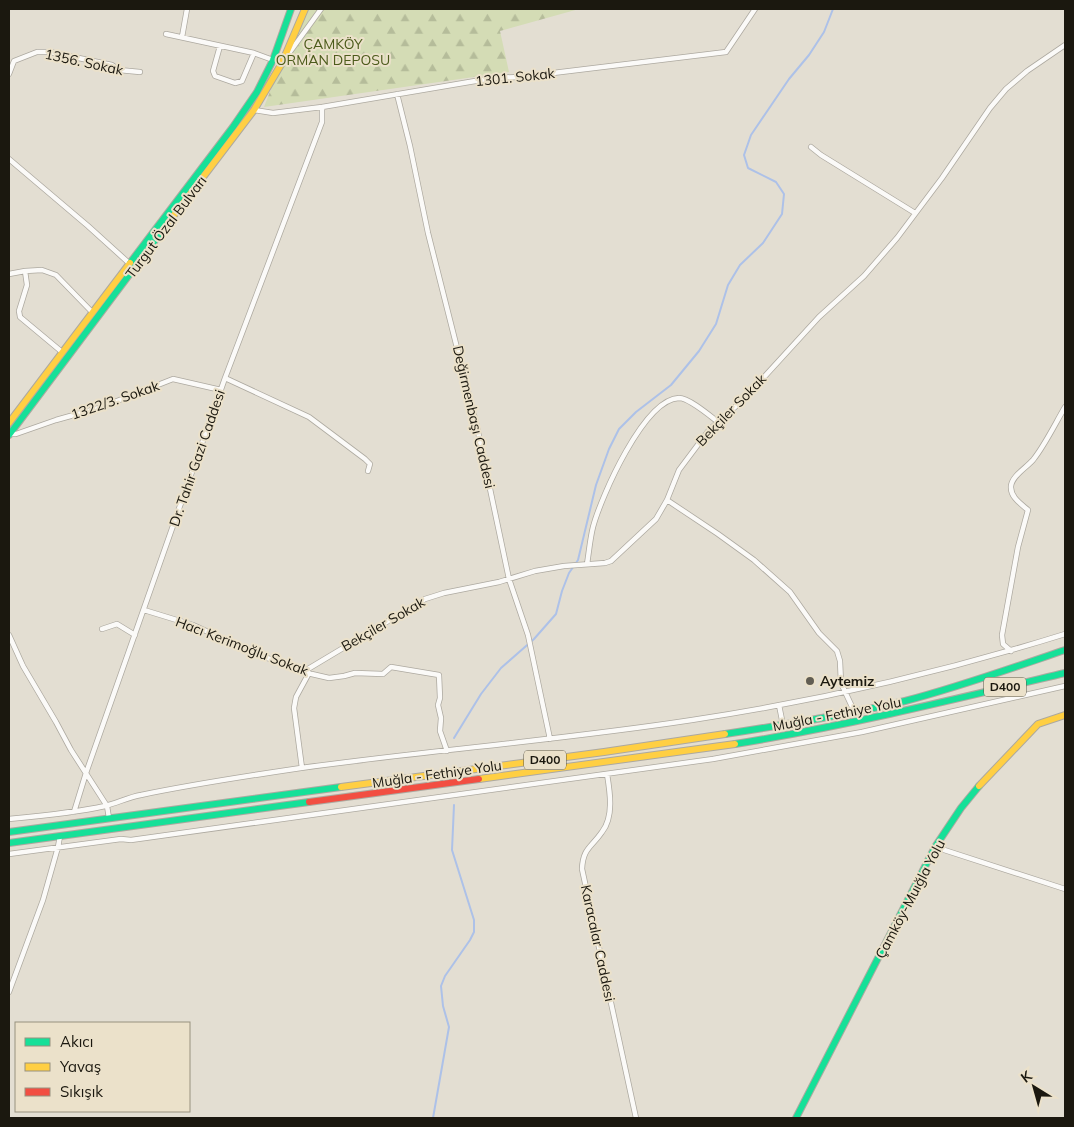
<svg xmlns="http://www.w3.org/2000/svg" width="1074" height="1127" viewBox="0 0 1074 1127" font-family="Mulish,sans-serif">
<style>
.forest{fill:url(#forest-firs)}
.lines{fill:none;stroke-linecap:round;stroke-linejoin:round}
.stream{stroke:#adc1e8;stroke-width:2}
.street-casing{stroke:#ada9a0;stroke-width:6}
.fast-casing{stroke:#ada9a0;stroke-width:8}
.slow-casing{stroke:#ada9a0;stroke-width:8}
.jam-casing{stroke:#ada9a0;stroke-width:8}
.street{stroke:#fbfaf8;stroke-width:4.5}
.fast{stroke:#16e098;stroke-width:6}
.slow{stroke:#ffcf43;stroke-width:6}
.jam{stroke:#f24e42;stroke-width:6}
.poi-dot{fill:#615d53;stroke:#ebe1ca;stroke-width:2}
.labels{text-anchor:middle;stroke-width:4;stroke-linejoin:round;paint-order:stroke}
.shield{fill:#ebe1ca;stroke:#595447;stroke-width:1}
.shield-label{font-size:12px;font-weight:bold;fill:#1b180f}
.park-label{font-size:14px;fill:#4d5c1c;stroke:#ebe1ca}
.street-label{font-size:14px;fill:#1b180f;stroke:#ebe1ca}
.poi-label{font-size:14px;font-weight:bold;fill:#1b180f;stroke:#ebe1ca;text-anchor:start}
</style>
<defs>
<pattern id="forest-firs" width="22" height="20" patternUnits="userSpaceOnUse" patternTransform="scale(1.25)"><rect width="22" height="20" fill="#d4dcb5"/><path d="M5 1l3.5 6h-7zM16 11l3.5 6h-7z" fill="#b5bc9a"/></pattern>
</defs>
<rect width="100%" height="100%" fill="#e3ded2"/>
<path class="forest" d="M302 9H579L500 31 509 72 264 107Z"/>
<g class="lines">
<path class="stream" d="M454 738 481 694 501 668 534 639 556 614 562 591 569 573 578 560 596 485 609 449 619 429 636 412 671 385 699 351 716 324 728 285 740 265 763 243 782 214 784 194 776 182 748 168 744 155 751 135 789 79 809 55 824 32 833 9
M433 1118 449 1027 443 1006 441 986 445 976 470 940 474 932V920L452 850 454 805"/>
<defs>
<path id="street" d="M166 34 254 53 273 60
M182 37 187 9
M220 46 213 71 215 76 235 83 242 81 254 53
M287 56 321 9
M9 74 14 61 37 52H50L112 65 119 70 140 72
M397 94 410 146 428 233 477 427 509 579 528 635 550 739
M254 110 273 113 322 107 493 78 520 77 726 52 755 9
M811 147 821 155 915 213
M9 159 88 226 130 264
M25 271 42 270 56 275 92 312
M9 274 25 271 27 285 19 311 20 317 62 352
M225 378 309 417 365 459 370 464 368 471
M9 434H16L56 420 99 408 173 379 221 390
M667 500 718 534 754 560 790 592 819 633 837 651 840 661 841 683 854 711
M587 564C589 552 590 539 593 527 601 497 644 399 679 398 689 398 709 415 718 422
M144 610 193 625 252 652 303 672 329 678 344 676 355 673 383 674 391 667 439 675 440 698 438 705 441 718 440 731 447 751
M102 629 117 624 135 635
M9 635 23 666 56 722 71 750 107 806 109 818
M1011 651 1003 644 1002 635 1018 547 1028 510C1021 504 1010 497 1011 486 1012 476 1026 468 1033 460 1045 445 1055 424 1065 407
M303 672 425 599 444 593 499 582 535 571 564 566 605 563 611 561 656 519 667 500 679 470 709 430 744 399 819 317 864 276 897 238 942 178 990 108 1006 89 1027 71 1065 45
M779 705 783 725
M302 768 294 708 296 697 309 673
M607 774C610 792 614 817 602 832 591 848 583 848 582 869L636 1118
M74 812 86 773 225 378 322 122V107
M9 819C41 816 74 813 105 806 117 803 129 797 141 795 194 784 247 776 301 768 431 750 562 740 692 720 818 701 943 672 1065 634
M935 847 1065 889
M9 854 121 839 131 840 713 759 862 732 1065 686
M9 992 43 900 58 847 60 836"/>
<path id="fast" d="M130 263 233 127 257 92 273 60 291 9
M9 435 168 223
M725 734C784 725 847 715 905 701 959 687 1012 668 1065 650
M735 744C846 726 956 699 1065 673
M9 832 341 787
M9 843 309 802
M796 1118 935 847 961 808 979 786"/>
<path id="slow" d="M168 223 254 110 282 63 305 9
M9 423 130 263
M479 779 735 744
M979 786 1038 724 1065 715
M341 787 604 752 725 734"/>
<path id="jam" d="M309 802 479 779"/>
</defs>
<use href="#street" class="street-casing"/>
<use href="#fast" class="fast-casing"/>
<use href="#slow" class="slow-casing"/>
<use href="#jam" class="jam-casing"/>
<use href="#street" class="street"/>
<use href="#fast" class="fast"/>
<use href="#slow" class="slow"/>
<use href="#jam" class="jam"/>
</g>
<circle class="poi-dot" cx="810" cy="681" r="5"/>
<g class="labels">
<g class="shield">
<rect x="984" y="677.5" width="42" height="19" rx="4"/>
<rect x="524" y="750.5" width="42" height="19" rx="4"/>
</g>
<g class="shield-label">
<text x="1005" y="691">D400</text>
<text x="545" y="764">D400</text>
</g>
<g class="park-label">
<text x="333" y="49">ÇAMKÖY<tspan x="333" dy="16">ORMAN DEPOSU</tspan></text>
</g>
<g class="street-label">
<text transform="translate(84 62) rotate(12)" y="5">1356. Sokak</text>
<text transform="translate(515 77) rotate(-6)" y="5">1301. Sokak</text>
<text transform="translate(166 227) rotate(-53)" y="5">Turgut Özal Bulvarı</text>
<text transform="translate(115 400) rotate(-19)" y="5">1322/3. Sokak</text>
<text transform="translate(731 410) rotate(-46)" y="5">Bekçiler Sokak</text>
<text transform="translate(474 417) rotate(77)" y="5">Değirmenbaşı Caddesi</text>
<text transform="translate(197 458) rotate(-71)" y="5">Dr. Tahir Gazi Caddesi</text>
<text transform="translate(383 624) rotate(-30)" y="5">Bekçiler Sokak</text>
<text transform="translate(242 646) rotate(21)" y="5">Hacı Kerimoğlu Sokak</text>
<text transform="translate(837 714) rotate(-11)" y="5">Muğla - Fethiye Yolu</text>
<text transform="translate(437 774) rotate(-8)" y="5">Muğla - Fethiye Yolu</text>
<text transform="translate(910 899) rotate(-62)" y="5">Çamköy-Muığla Yolu</text>
<text transform="translate(598 943) rotate(78)" y="5">Karacalar Caddesi</text>
</g>
<g class="poi-label">
<text x="820" y="686">Aytemiz</text>
</g>
</g>
<rect width="1074" height="1127" fill="none" stroke="#1b180f" stroke-width="20"/>
<rect x="15" y="1022" width="175" height="90" fill="#ebe1ca" stroke="#98917f"/>
<rect x="25" y="1038" width="25" height="8" fill="#16e098" stroke="#98917f"/>
<text x="60" y="1047" font-size="15" fill="#1b180f">Akıcı</text>
<rect x="25" y="1063" width="25" height="8" fill="#ffcf43" stroke="#98917f"/>
<text x="60" y="1072" font-size="15" fill="#1b180f">Yavaş</text>
<rect x="25" y="1088" width="25" height="8" fill="#f24e42" stroke="#98917f"/>
<text x="60" y="1097" font-size="15" fill="#1b180f">Sıkışık</text>
<g transform="translate(1034 1087) rotate(323)" stroke="#ebe1ca" stroke-width="4" paint-order="stroke">
<path d="M0-4L9 19L0 12L-9 19Z" fill="#1b180f"/>
<text y="-8" font-size="14" font-weight="bold" text-anchor="middle" fill="#1b180f">K</text>
</g>
</svg>
